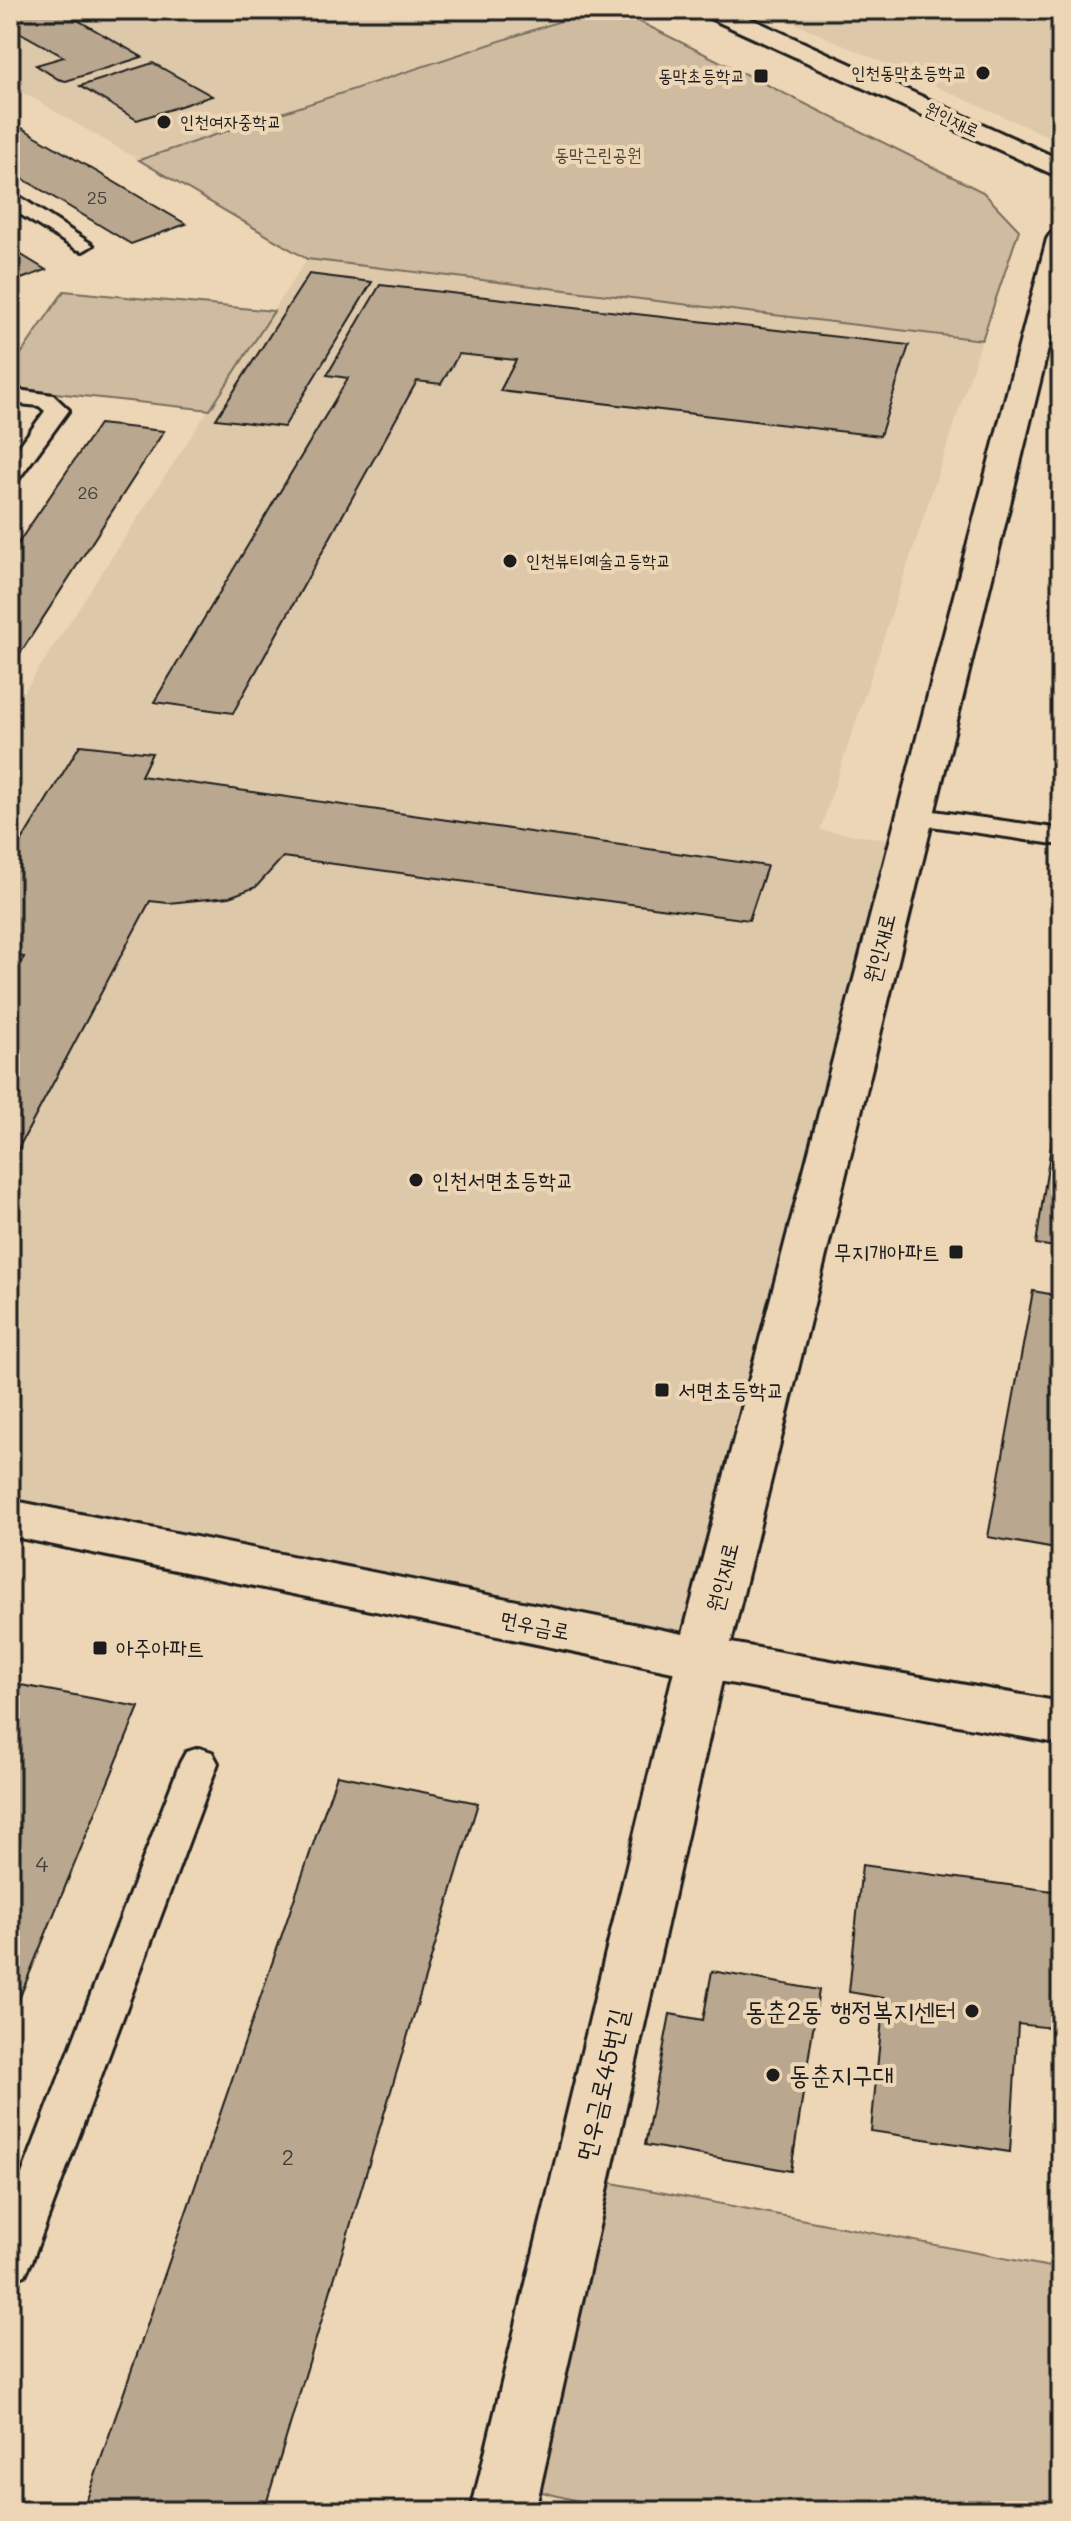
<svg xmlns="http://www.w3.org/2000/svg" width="1071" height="2521" viewBox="0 0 1071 2521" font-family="Mali,'Poor Story',sans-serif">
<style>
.built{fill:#ddc8aa}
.green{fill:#cfbb9f;stroke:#766c5e;stroke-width:2}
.building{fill:#b9a88f;stroke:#1c1c1c;stroke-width:2}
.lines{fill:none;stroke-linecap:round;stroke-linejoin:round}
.lane-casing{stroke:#1c1c1c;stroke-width:6}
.street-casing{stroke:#1c1c1c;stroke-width:6}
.secondary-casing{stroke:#1c1c1c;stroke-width:6}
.lane{fill:#edd6b5;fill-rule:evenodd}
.street{fill:#edd6b5;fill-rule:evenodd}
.secondary{fill:#edd6b5;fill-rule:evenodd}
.poi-dot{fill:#1c1c1c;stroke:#edd6b5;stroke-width:3}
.labels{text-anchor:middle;stroke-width:8;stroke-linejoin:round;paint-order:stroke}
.far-poi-label{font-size:18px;fill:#1c1c1c;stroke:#edd6b5;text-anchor:end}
.far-street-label{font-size:18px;fill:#1c1c1c;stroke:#edd6b5}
.far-park-label{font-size:18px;fill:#49443d;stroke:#edd6b5}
.number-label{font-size:18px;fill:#433f39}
.street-label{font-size:22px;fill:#1c1c1c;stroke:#edd6b5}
.poi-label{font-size:22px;fill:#1c1c1c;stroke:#edd6b5;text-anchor:start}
.near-number-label{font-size:22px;fill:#433f39}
.near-poi-label{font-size:26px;fill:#1c1c1c;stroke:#edd6b5;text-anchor:end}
.near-street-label{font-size:26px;fill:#1c1c1c;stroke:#edd6b5}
</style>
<rect width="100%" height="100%" fill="#edd6b5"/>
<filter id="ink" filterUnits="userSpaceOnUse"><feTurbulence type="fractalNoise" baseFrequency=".0125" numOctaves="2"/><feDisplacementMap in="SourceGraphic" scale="16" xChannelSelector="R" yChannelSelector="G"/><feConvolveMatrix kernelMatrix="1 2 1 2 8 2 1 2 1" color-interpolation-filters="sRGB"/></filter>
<g filter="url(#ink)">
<path class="built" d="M10 10H594L139 160 10 85Z
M765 10H1061V136L1045 135Z
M307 259 982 340 820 830 906 842 702 1658 10 1518V713Z"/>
<path class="green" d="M594 10H616L983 192 1019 230 982 340 307 259 139 160Z
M64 291 274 311 210 410 10 388V370Z
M581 2177 1061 2269V2511H618L510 2484Z"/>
<path class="building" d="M10 10H60L142 57 66 81 58 79 36 65 64 57 10 27Z
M153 63 212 96 137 120 80 86Z
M10 121 186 224 131 244 10 171Z
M10 248 46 270 10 283Z
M309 274 372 282 284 427 216 419Z
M380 285 909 345 880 436 500 391 516 360 459 354 441 384 417 381 233 713 154 702 348 378 327 375Z
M99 424 164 431 10 669V555Z
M80 745 152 753 141 776 767 866 749 920 283 857 256 887 229 897 168 903 150 901 10 1164V981L24 957 10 955V860Z
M1061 1081V1248L1036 1244Z
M1033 1291 1061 1296V1550L988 1537Z
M10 1683 139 1707 10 2021Z
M337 1775 478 1803 264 2511H83Z
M862 1865 1061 1892V2029L1018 2024 1010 2152 871 2131 884 1998 849 1992Z
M712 1971 819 1990 791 2171 645 2145 670 2014 703 2020Z"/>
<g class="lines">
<defs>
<path id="lane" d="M10 193 17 195 93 245 83 251 76 249 10 208Z
M10 389 53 395 69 410 18 480 10 482V459L45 411 39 406 10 403Z
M913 808 1061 829V845L903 822 899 816 903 810Z
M199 1748 212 1752 218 1763 32 2261 25 2275 10 2281V2205L180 1763 186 1752Z"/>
<path id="street" d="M702 1638 720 1644 727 1658 535 2511H471L677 1658 684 1644Z"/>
<path id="secondary" d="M700 10H732L1061 160V178L703 15Z
M1061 230V296L731 1643 1061 1702V1744L702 1678 10 1536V1500L683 1634 1047 239 1051 233Z"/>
</defs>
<use href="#lane" class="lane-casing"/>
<use href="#street" class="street-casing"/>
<use href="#secondary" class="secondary-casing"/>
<use href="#lane" class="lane"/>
<use href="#street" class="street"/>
<use href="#secondary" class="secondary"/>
</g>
</g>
<g class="poi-dot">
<circle cx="983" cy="73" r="8"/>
<rect x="753" y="68" width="16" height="16" rx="4"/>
<circle cx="164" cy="122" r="8"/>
<circle cx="510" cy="561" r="8"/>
<circle cx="416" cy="1180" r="8"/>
<rect x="948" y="1244" width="16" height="16" rx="4"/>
<rect x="654" y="1382" width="16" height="16" rx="4"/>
<rect x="92" y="1640" width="16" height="16" rx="4"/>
<circle cx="972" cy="2011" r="8"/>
<circle cx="773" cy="2075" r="8"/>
</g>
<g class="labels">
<g class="far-poi-label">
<text x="967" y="79">인천동막초등학교</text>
<text x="745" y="82">동막초등학교</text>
<text x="180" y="128" text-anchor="start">인천여자중학교</text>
<text x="526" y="567" text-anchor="start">인천뷰티예술고등학교</text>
</g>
<g class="far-street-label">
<text transform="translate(952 120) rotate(25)" y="6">원인재로</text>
</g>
<g class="far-park-label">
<text x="598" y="161">동막근린공원</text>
</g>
<g class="number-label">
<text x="97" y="204">25</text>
<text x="88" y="499">26</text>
</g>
<g class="street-label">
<text transform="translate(879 948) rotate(-76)" y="8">원인재로</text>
<text transform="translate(722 1577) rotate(-76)" y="8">원인재로</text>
<text transform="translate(535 1625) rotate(11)" y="8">먼우금로</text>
</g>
<g class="poi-label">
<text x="432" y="1188">인천서면초등학교</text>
<text x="940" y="1260" text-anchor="end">무지개아파트</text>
<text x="678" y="1398">서면초등학교</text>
<text x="116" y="1656">아주아파트</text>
</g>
<g class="near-number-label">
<text x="42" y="1872">4</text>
<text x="288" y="2165">2</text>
</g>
<g class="near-poi-label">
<text x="956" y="2020">동춘2동 행정복지센터</text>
<text x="789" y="2084" text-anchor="start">동춘지구대</text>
</g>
<g class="near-street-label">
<text transform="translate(602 2085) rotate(-77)" y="9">먼우금로45번길</text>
</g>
</g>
<rect width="1071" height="2521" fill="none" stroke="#edd6b5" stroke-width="40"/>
<rect x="20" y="20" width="1031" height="2481" fill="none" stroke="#1c1c1c" stroke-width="3" filter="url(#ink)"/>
</svg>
